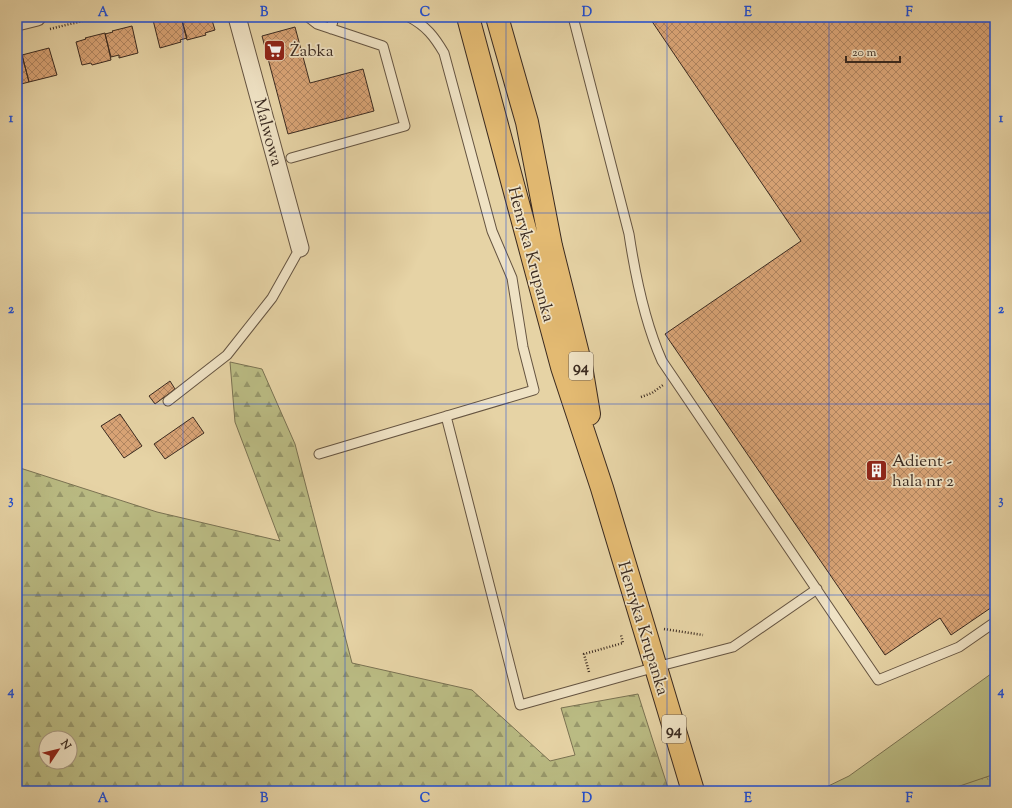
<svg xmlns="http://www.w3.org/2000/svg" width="1012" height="808" viewBox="0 0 1012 808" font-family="'Sorts Mill Goudy',serif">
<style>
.grass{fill:#babb83;stroke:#7a7252}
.forest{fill:url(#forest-firs);stroke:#7a7252;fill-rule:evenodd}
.park{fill:url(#park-crowns);stroke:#7a7252}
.building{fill:url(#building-cross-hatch);stroke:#3a2a20}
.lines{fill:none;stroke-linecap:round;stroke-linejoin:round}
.service-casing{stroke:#655441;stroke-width:11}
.minor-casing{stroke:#655441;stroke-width:19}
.primary-casing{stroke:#3a2a20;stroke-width:24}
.path{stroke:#3a2a20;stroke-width:2.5;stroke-dasharray:1 2;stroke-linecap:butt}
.service{stroke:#efe2c4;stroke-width:9}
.minor{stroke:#efe2c4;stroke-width:17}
.primary{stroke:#e3ba72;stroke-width:22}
.grid{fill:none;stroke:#1d4ed8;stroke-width:1;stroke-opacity:0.55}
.labels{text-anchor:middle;stroke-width:3.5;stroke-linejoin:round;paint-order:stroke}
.shield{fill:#efe2c4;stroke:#706151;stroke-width:1}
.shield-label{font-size:16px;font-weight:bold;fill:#3a2a20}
.poi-label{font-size:17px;fill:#3a2a20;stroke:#efe2c4;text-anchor:start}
.street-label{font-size:17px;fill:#3a2a20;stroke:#efe2c4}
.neatline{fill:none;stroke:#1d4ed8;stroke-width:1.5}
.grid-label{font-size:13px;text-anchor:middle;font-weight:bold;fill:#1d4ed8}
</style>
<defs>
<pattern id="forest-firs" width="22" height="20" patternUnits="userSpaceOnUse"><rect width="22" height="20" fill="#babb83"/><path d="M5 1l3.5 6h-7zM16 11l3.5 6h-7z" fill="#98986b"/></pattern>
<pattern id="park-crowns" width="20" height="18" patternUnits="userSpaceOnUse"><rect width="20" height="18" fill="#babb83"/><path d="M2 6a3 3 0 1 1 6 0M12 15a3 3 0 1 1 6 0" fill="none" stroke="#98986b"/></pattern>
<pattern id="building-cross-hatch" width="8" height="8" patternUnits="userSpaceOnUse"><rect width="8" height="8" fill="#d8a375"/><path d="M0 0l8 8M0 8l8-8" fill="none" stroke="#b08560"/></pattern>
</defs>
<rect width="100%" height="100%" fill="#e6d3a5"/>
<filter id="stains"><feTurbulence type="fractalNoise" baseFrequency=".005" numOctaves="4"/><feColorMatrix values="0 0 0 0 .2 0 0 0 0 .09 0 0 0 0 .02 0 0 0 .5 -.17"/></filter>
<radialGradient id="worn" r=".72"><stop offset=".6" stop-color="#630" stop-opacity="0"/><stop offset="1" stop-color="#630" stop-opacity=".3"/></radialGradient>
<path class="grass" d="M995 671V791H818L849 776Z"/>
<path class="forest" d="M230 362 262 369 295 444 352 663 472 690 550 761 575 755 561 708 638 694 669 791H17V467L157 512 280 541 235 422ZM46 738H70V762H46Z"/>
<path class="park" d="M995 774V791H945Z"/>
<path class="building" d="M164 17H181L187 38 180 40 181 42 160 48 153 20Z
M181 17H211L215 30 205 33 206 35 187 40Z
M649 17H995V605L951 635 940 618 885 655 665 334 801 241Z
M132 26 138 53 119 58V55L111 57 105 34 113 32 112 31Z
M295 27 310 83 363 69 374 111 288 134 262 36Z
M105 33 111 60 92 65 91 63 82 65 76 42 86 39 85 38Z
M49 48 57 75 29 82 22 55Z
M22 55 29 82 17 85V56Z
M170 381 175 389 155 404 149 396Z
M120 414 142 446 124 458 101 426Z
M193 417 204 433 165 459 154 444Z"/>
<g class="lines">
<defs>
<path id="service" d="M573 17 629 234C635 274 645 323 662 361L865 661 878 680 959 647 995 622
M331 29 334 17
M291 158 405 126 383 46 317 24 308 17
M168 401 227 355 272 298 300 248
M446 416 520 705 656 667 733 647 817 589
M319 454 534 390 523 347 512 278 492 231 444 53C434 36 426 26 409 17"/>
<path id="minor" d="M237 17 300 248
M17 22 37 17"/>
<path id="primary" d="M468 17 562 367 602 488 693 791
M497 17 527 122 551 246 581 366 589 414"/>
</defs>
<use href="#service" class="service-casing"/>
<use href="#minor" class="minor-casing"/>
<use href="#primary" class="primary-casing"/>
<path class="path" d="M50 29 98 17
M641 397 652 393 663 385
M664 629 703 635
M589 672 584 654 623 643 621 635"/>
<use href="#service" class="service"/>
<use href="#minor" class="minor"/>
<use href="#primary" class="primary"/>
</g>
<path class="grid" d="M183 17V791M345 17V791M506 17V791M667 17V791M829 17V791M17 213H995M17 404H995M17 595H995"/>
<defs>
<symbol id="supermarket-square" viewBox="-11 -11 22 22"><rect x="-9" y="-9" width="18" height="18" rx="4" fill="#8f2418" stroke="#efe2c4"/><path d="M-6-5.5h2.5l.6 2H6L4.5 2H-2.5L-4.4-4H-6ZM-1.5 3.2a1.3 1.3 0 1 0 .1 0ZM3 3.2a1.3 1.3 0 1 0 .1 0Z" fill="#fff"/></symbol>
<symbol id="building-square" viewBox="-11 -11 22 22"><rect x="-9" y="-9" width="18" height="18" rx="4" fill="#8f2418" stroke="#efe2c4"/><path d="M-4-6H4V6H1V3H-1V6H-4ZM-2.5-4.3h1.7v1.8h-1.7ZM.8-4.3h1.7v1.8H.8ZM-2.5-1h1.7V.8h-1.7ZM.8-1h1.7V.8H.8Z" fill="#fff"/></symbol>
</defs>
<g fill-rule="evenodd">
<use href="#supermarket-square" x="262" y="38" width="25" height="25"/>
<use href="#building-square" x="864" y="458" width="25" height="25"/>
</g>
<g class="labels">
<g class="shield">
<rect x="569" y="352" width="24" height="28" rx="3"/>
<rect x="662" y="715" width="24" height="28" rx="3"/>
</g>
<g class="shield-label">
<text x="581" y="372">94</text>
<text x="674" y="735">94</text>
</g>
<g class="poi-label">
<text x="290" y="56">Żabka</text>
<text x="892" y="466">Adient -<tspan x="892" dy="20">hala nr 2</tspan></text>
</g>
<g class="street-label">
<text transform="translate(269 132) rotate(75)" y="6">Malwowa</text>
<text transform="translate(532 254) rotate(75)" y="6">Henryka Krupanka</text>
<text transform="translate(644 628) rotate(73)" y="6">Henryka Krupanka</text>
</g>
</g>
<rect width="1012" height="808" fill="none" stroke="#e6d3a5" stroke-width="44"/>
<g transform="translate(58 750) rotate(55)"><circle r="19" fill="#efe2c4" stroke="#a79882"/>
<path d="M0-3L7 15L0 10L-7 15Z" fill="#8f2418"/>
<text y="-6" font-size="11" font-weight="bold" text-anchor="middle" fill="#3a2a20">N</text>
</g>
<path d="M846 56v6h54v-6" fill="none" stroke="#3a2a20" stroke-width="2"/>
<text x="852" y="56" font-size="12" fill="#3a2a20" stroke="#efe2c4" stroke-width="3" paint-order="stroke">20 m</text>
<rect x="22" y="22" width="968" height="764" class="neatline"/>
<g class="grid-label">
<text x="103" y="16">A</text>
<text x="264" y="16">B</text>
<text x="425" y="16">C</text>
<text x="587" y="16">D</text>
<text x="748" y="16">E</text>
<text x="909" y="16">F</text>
<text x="11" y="122">1</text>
<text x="1001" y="122">1</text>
<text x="11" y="313">2</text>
<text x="1001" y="313">2</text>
<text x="11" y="504">3</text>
<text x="1001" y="504">3</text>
<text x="11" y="695">4</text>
<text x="1001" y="695">4</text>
<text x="103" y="802">A</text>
<text x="264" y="802">B</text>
<text x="425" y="802">C</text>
<text x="587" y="802">D</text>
<text x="748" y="802">E</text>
<text x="909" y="802">F</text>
</g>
<rect width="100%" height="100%" filter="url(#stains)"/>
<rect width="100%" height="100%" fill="url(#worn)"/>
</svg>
